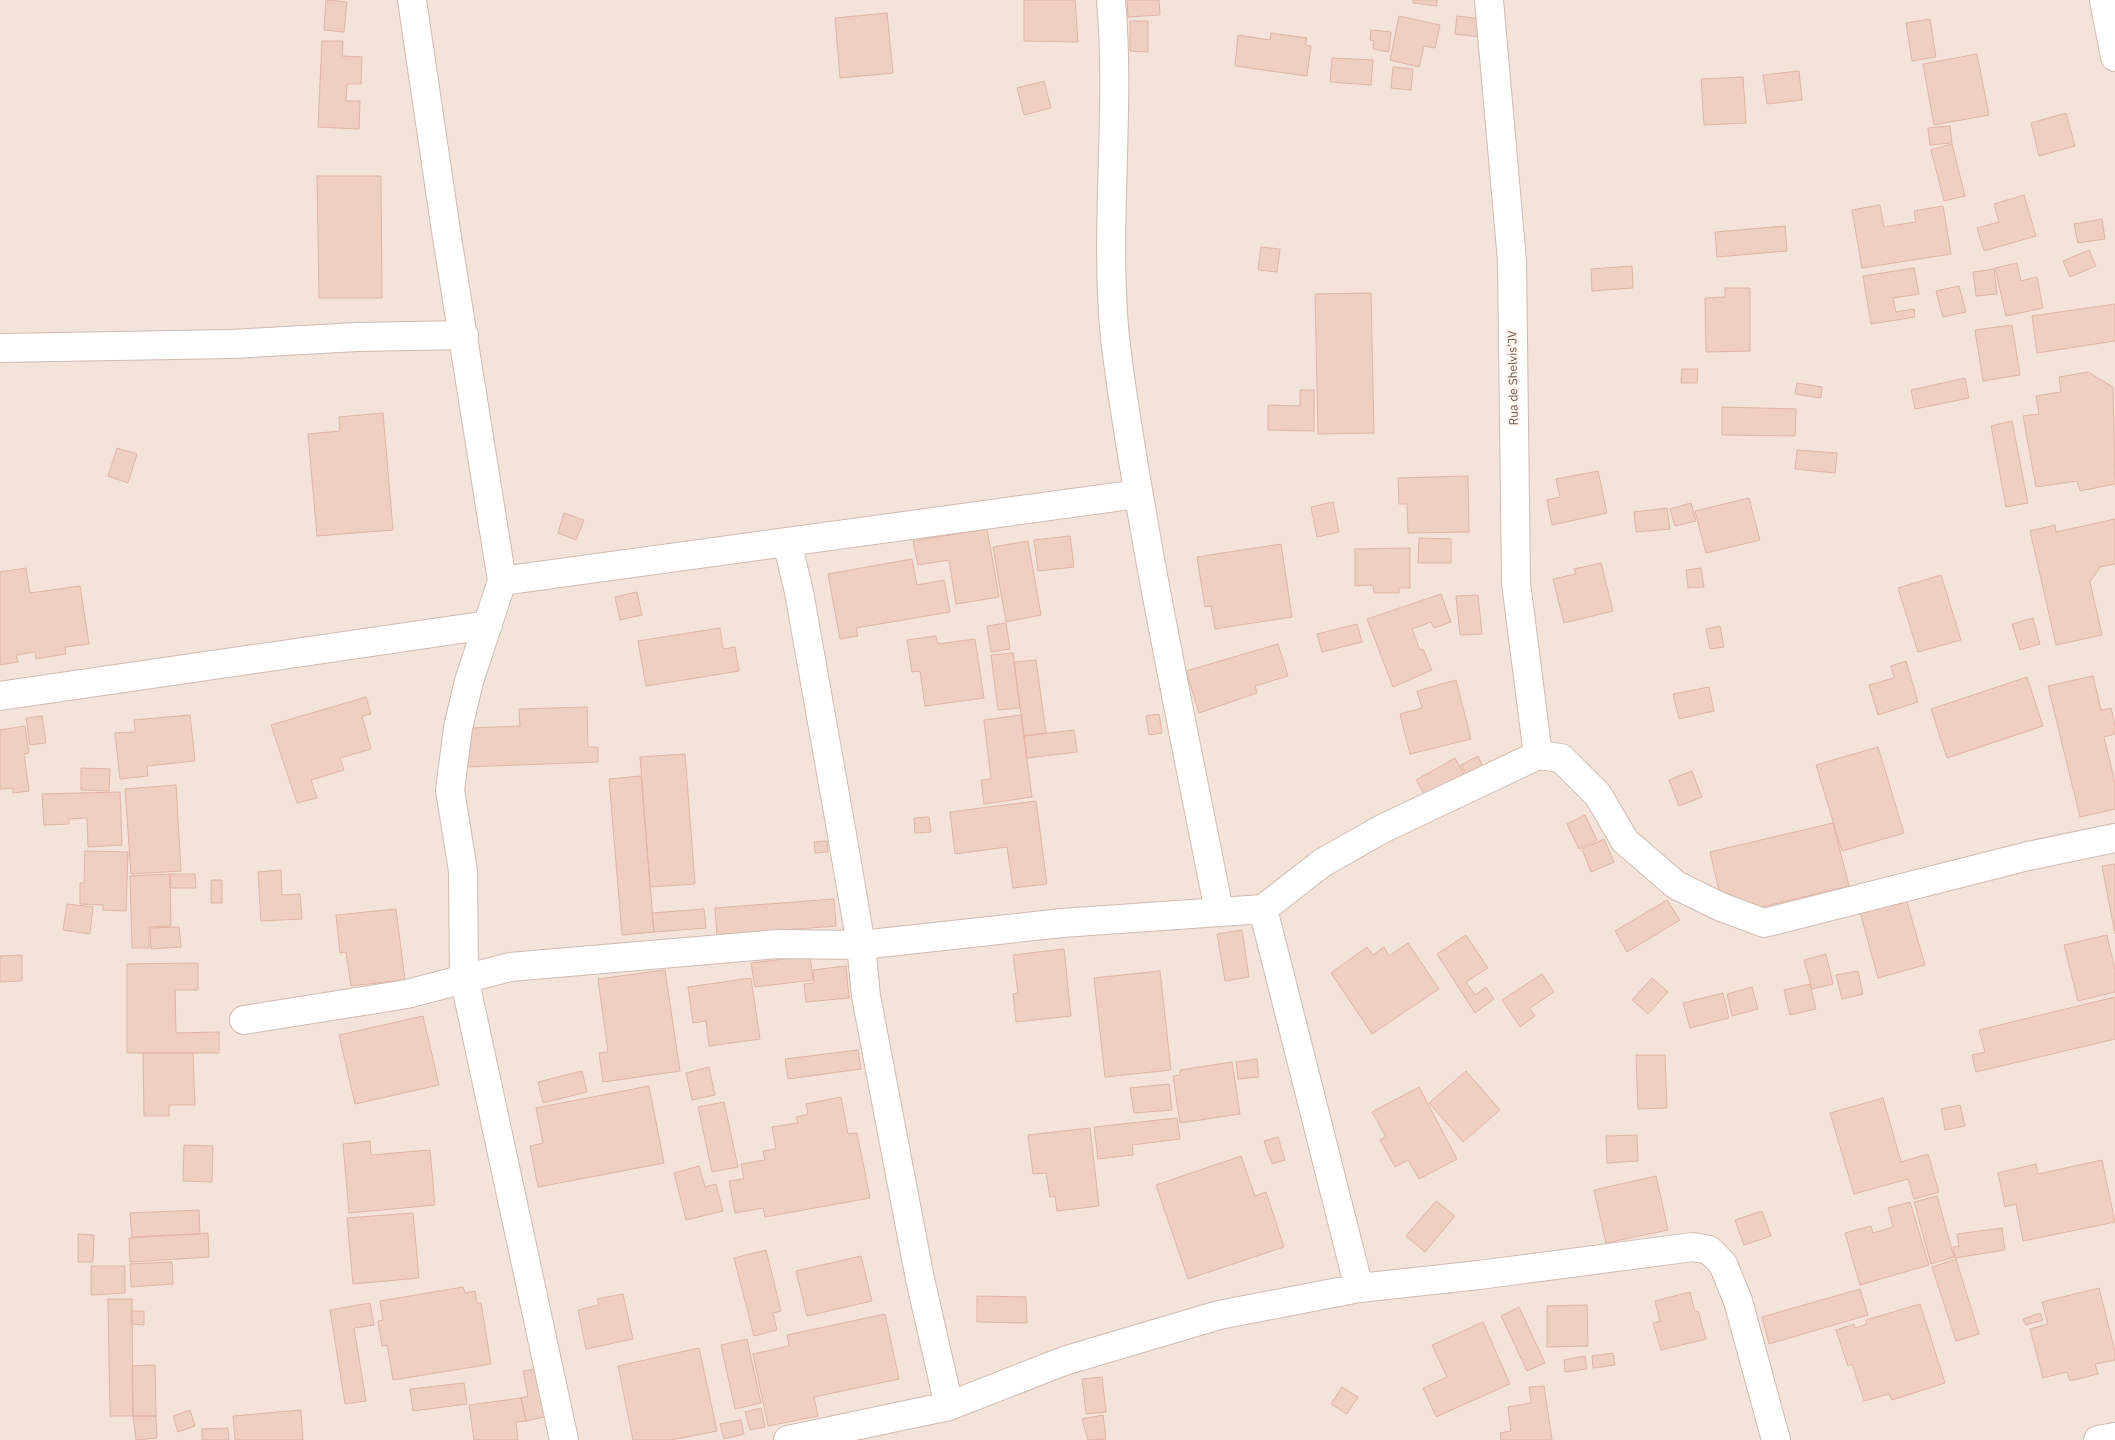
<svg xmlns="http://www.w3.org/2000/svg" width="2115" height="1440" viewBox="0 0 2115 1440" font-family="'IBM Plex Sans',sans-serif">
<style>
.residential{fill:#f3e3d8}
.building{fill:#efcfc2;stroke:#e1b4a3}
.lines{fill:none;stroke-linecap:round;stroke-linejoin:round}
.minor-casing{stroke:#cfbbb2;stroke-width:30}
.minor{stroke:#fff;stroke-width:28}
.labels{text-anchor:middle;stroke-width:4.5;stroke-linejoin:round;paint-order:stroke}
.street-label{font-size:12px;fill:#74574e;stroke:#fef7ef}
</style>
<rect width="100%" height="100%" fill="#fbf2e9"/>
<path class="residential" d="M0 0H2115V1440H0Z"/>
<path class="building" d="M326 0 347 2 344 32 324 30Z
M1024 0H1075L1078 42 1024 41Z
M1127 0H1159L1160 15 1128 17Z
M1413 0H1437V6L1413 3Z
M887 13 893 73 840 78 835 18Z
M1399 16 1440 25 1435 48 1424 46 1419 67 1390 60Z
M1457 16 1483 19 1481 37 1455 34Z
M1930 19 1936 57 1912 61 1906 23Z
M1130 21H1148V52L1130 51Z
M1371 30 1391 32 1389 52 1373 49 1374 41 1370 40Z
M1271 33 1307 38 1305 45 1311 46 1307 76 1235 66 1238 35 1270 40Z
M322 41H343L342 56 362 57 361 84H347L346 101H360L359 129 318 127Z
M1977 54 1989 115 1934 125 1923 64Z
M1332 58 1373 60 1371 85 1330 82Z
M1393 67 1413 69 1411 90 1391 88Z
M1799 71 1802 100 1767 104 1763 75Z
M1743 77 1746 123 1704 125 1701 79Z
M1044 81 1051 108 1024 115 1017 88Z
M2066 113 2075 146 2039 156 2031 123Z
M1950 126 1952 143 1930 145 1928 128Z
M1952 144 1965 196 1944 201 1931 150Z
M317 176H381L382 298H319Z
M2024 195 2036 236 1984 251 1977 228 1999 222 1994 204Z
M1880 205 1884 227 1916 222 1914 211 1943 206 1951 254 1862 268 1852 210Z
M2102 219 2105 239 2078 243 2074 224Z
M1785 226 1787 251 1717 257 1715 232Z
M1261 247 1280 249 1277 272 1258 270Z
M2089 250 2096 266 2070 277 2063 261Z
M2017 263 2021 281 2037 277 2043 308 2006 316 1995 268Z
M1632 266 1633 288 1592 291 1591 269Z
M1914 268 1919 294 1893 298 1896 312 1914 309 1915 317 1871 324 1863 276Z
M1994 269 1997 294 1976 296 1973 272Z
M1959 286 1966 312 1943 317 1936 291Z
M1725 288H1750V351L1706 352 1705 298 1725 297Z
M1371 293 1374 433 1318 434 1315 294Z
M2115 304V341L2037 353 2032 316Z
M2012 325 2020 375 1983 381 1975 330Z
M1682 369H1698L1697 383H1681Z
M2088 372 2113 387 2115 484 2080 491 2077 481 2036 487 2023 416 2039 414 2036 396 2061 392 2059 377Z
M1965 378 1969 398 1915 409 1911 390Z
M1797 383 1822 387 1821 398 1795 394Z
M1300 390H1314V431L1268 430V405L1300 406Z
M1722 407 1796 409 1795 436 1722 435Z
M383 413 393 530 317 536 308 434 340 431 339 417Z
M2012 421 2028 503 2006 507 1991 426Z
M117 448 137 454 128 483 108 476Z
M1797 450 1837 453 1835 473 1795 469Z
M1598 471 1607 513 1552 525 1547 500 1560 497 1556 479Z
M1468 476 1469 532 1408 533 1407 504H1399L1398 478Z
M1749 498 1760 540 1706 553 1695 511Z
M1333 502 1339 532 1317 537 1311 507Z
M1691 503 1696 521 1675 526 1670 509Z
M1667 508 1670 529 1636 532 1634 512Z
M564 513 584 520 576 540 558 533Z
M2115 519V564L2100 567 2090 582 2102 635 2056 645 2030 531 2055 525 2056 532Z
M987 529 999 597 956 604 949 560 918 565 913 541Z
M1070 536 1074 567 1038 571 1034 540Z
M1419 538 1451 539V563H1418Z
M1028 541 1041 615 1006 622 993 547Z
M1281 544 1292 617 1215 629 1211 606 1205 607 1197 557Z
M1410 548V588H1399V593H1374L1373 585 1355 586V549Z
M912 559 917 585 944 580 950 612 856 628 858 636 840 639 828 574Z
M1601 563 1613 611 1564 623 1553 579 1576 574 1574 569Z
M26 568 30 593 80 586 89 644 65 647 66 654 36 659 35 652 16 655 18 662 0 665V572Z
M1701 568 1704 587 1688 588 1686 570Z
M1941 575 1961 640 1918 652 1898 588Z
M637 592 642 615 620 620 615 597Z
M1441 594 1451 622 1434 628 1431 622 1412 629 1420 650 1423 649 1432 670 1393 687 1367 619Z
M1478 595 1482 634 1460 635 1456 596Z
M2033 618 2040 644 2020 650 2012 624Z
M1006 623 1010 649 991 652 987 626Z
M1357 624 1362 642 1322 652 1317 634Z
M1720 626 1724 647 1710 649 1706 629Z
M720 628 723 649 735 647 739 671 646 686 638 641Z
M936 636 938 644 975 639 984 698 925 706 920 671 912 672 907 640Z
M1278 644 1288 676 1255 686 1257 693 1199 713 1186 671Z
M1013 653 1020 708 998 710 991 655Z
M1036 660 1046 733 1024 736 1014 662Z
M1906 661 1918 702 1878 715 1869 685 1894 678 1891 666Z
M2093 676 2101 710 2111 708 2115 726V734L2104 737 2115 783V809L2080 817 2048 686Z
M2027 677 2043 726 1947 758 1931 709Z
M1456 680 1471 739 1410 754 1400 714 1422 708 1417 691Z
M1709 687 1714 711 1679 719 1673 694Z
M366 697 371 714 362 716 371 749 340 758 344 770 311 780 317 798 297 803 271 725Z
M587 707 588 747H598V762L465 767 471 728 520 726 519 709Z
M1159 714 1162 733 1149 735 1146 716Z
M190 715 195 761 147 766 148 776 120 779 115 733 135 732 134 720Z
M1021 715 1032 797 984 804 981 780 991 779 984 720Z
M42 716 46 743 30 745 26 718Z
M25 726 29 753 24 754 29 791 13 793V788L0 789V730Z
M1074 730 1077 752 1027 758 1024 736Z
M1878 747 1904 833 1842 851 1816 765Z
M685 754 695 884 650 887 640 757Z
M1478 756 1484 769 1468 777 1461 765Z
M1455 758 1466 777 1427 799 1416 780Z
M81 768 110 769 109 791 81 790Z
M1692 771 1702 797 1679 806 1669 780Z
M641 776 654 932 622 935 609 779Z
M176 785 181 871 131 874 125 789Z
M120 792 122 845 88 847 87 818 69 819V824L44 825 42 794Z
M1036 801 1047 884 1013 888 1007 847 955 854 950 812Z
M1585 815 1597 840 1579 849 1567 824Z
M929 817 931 832 915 833 914 818Z
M1833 823 1849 886 1725 916 1710 852Z
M1604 839 1614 862 1591 872 1582 849Z
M827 841 828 852 815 853 814 842Z
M85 851 128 852 126 911 103 910V905L80 904V883H84Z
M2115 864V934L2102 866Z
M281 870 282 895 300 894 302 919 261 921 258 872Z
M170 874 171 926 149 927V948H132L130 876Z
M170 874H195L196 888H170Z
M211 880H222V903H211Z
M834 899 836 926 717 935 715 908Z
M1906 899 1925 965 1878 978 1860 912Z
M1667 900 1680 920 1627 952 1615 931Z
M67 904 93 907 90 934 63 930Z
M396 909 405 980 351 986 346 952 340 953 336 915Z
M704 909 706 928 654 932 652 913Z
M179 927 181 947 151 949 150 928Z
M1242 930 1249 977 1225 981 1217 934Z
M1466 935 1488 968 1466 982 1475 995 1486 987 1494 999 1475 1013 1437 954Z
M2107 935 2115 970V992L2078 1001 2064 945Z
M1408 943 1439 989 1372 1034 1331 973 1367 947 1373 955 1384 947 1389 956Z
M1064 949 1071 1016 1016 1022 1013 994 1018 993 1013 955Z
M1826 954 1833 984 1812 989 1804 960Z
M22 955V981L0 982V956Z
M810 956 813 980 755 987 751 963Z
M198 963V990H175L176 1033 219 1032V1053H127V964Z
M846 966 849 998 806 1002 804 984 814 983 813 970Z
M665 970 680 1071 603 1082 599 1053 608 1052 598 979Z
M1160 971 1171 1070 1105 1077 1094 978Z
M1858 971 1863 994 1842 999 1836 975Z
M1542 974 1554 992 1530 1008 1535 1016 1520 1027 1502 1000Z
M751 978 760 1039 709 1046 706 1021 693 1023 688 987Z
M1652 978 1668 992 1648 1014 1632 1000Z
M1810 984 1816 1009 1790 1015 1784 990Z
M1752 987 1758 1009 1732 1016 1727 994Z
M1723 993 1729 1018 1690 1028 1683 1003Z
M2115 997V1039L1976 1072 1972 1055 1985 1052 1979 1030Z
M423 1016 439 1085 355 1104 339 1035Z
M858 1050 861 1069 788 1079 785 1059Z
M143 1053H193L195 1105H169V1116H144Z
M1636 1055H1665L1667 1108 1638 1109Z
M1257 1059 1259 1077 1238 1079 1236 1062Z
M1232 1062 1240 1114 1180 1123 1173 1076 1180 1075V1070Z
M709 1067 715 1095 692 1100 686 1073Z
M582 1071 587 1092 543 1103 538 1082Z
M1466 1071 1500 1110 1463 1142 1429 1103Z
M1169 1084 1172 1110 1134 1113 1130 1088Z
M649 1086 664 1163 538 1187 530 1146 543 1143 536 1108Z
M1419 1087 1457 1159 1419 1179 1408 1160 1395 1167 1380 1140 1386 1137 1372 1112Z
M841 1097 848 1134 857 1133 870 1198 765 1217 763 1208 735 1213 729 1181 744 1179 741 1164 765 1160 763 1151 776 1149 772 1127 798 1123 796 1117 808 1114 806 1104Z
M1883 1098 1901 1162 1928 1154 1939 1192 1914 1199 1908 1179 1854 1194 1830 1113Z
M724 1102 738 1167 712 1172 698 1107Z
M1960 1105 1965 1126 1945 1130 1941 1109Z
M1177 1118 1180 1139 1132 1145 1133 1155 1098 1159 1094 1127Z
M1090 1128 1099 1206 1057 1211 1055 1196 1050 1197 1046 1173 1033 1174 1028 1135Z
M1637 1135 1638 1161 1607 1163 1606 1136Z
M1278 1137 1285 1160 1272 1164 1264 1141Z
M370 1141 371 1155 430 1150 435 1205 349 1213 343 1144Z
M184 1145 213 1146 212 1182 183 1181Z
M1241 1156 1255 1196 1266 1192 1284 1247 1188 1279 1156 1185Z
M2102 1160 2115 1222 2023 1241 2016 1204 2005 1207 1998 1173 2036 1164 2038 1174Z
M699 1166 705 1187 716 1184 723 1211 686 1220 674 1173Z
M1656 1176 1668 1230 1606 1243 1594 1190Z
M1937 1196 1954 1257 1931 1264 1914 1202Z
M1436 1201 1455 1216 1425 1252 1406 1236Z
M1910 1202 1929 1265 1860 1285 1845 1233 1871 1226 1873 1233 1893 1227 1888 1208Z
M199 1210 200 1234 132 1237 130 1213Z
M1762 1211 1771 1236 1744 1245 1735 1220Z
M413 1213 419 1278 353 1284 347 1218Z
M2002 1228 2005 1250 1955 1258 1953 1247 1959 1246 1957 1234Z
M208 1233 209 1257 130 1262 129 1238Z
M78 1234 94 1235 93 1262H78Z
M766 1250 781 1311 773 1313 777 1330 754 1336 734 1258Z
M861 1256 872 1301 807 1316 796 1271Z
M1956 1259 1979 1334 1956 1341 1932 1267Z
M172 1262 173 1284 131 1287 130 1264Z
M91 1266H125V1293L91 1295Z
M463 1287 465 1293 475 1291 477 1303H481L491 1364 393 1380 387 1345 382 1346 378 1321 383 1320 380 1301Z
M2099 1288 2115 1351V1360L2095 1364 2098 1374 2070 1381 2067 1372 2043 1378 2030 1329 2048 1324 2042 1302Z
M1860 1289 1868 1315 1769 1344 1762 1317Z
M1690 1292 1695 1312 1698 1311 1706 1339 1661 1350 1653 1323 1660 1321 1655 1301Z
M623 1294 633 1339 586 1349 578 1310 599 1305 597 1299Z
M977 1296 1026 1297 1027 1323 977 1322Z
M108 1299H132L133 1416H110Z
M370 1303 374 1325 354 1328 366 1401 345 1404 330 1310Z
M1920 1304 1945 1383 1892 1400 1889 1394 1864 1401 1852 1364 1848 1366 1836 1330 1854 1324 1855 1328 1867 1324 1866 1320Z
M1587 1305 1588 1346 1547 1347V1306Z
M1519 1307 1545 1363 1527 1371 1501 1316Z
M131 1311H144V1325L132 1324Z
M2040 1313 2043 1320 2026 1325 2023 1319Z
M885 1314 899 1379 814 1397 818 1416 768 1426 753 1354 789 1346 787 1335Z
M1483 1322 1510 1384 1436 1417 1423 1388 1447 1377 1432 1345Z
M747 1339 761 1403 735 1409 721 1345Z
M699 1348 717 1431 671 1440H633L618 1366Z
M1613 1353 1615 1365 1593 1368 1592 1356Z
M1585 1356 1587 1369 1565 1372 1564 1360Z
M155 1365 156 1416H133L132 1366Z
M539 1368 549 1416 526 1421 521 1398 528 1396 523 1371Z
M1102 1377 1106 1412 1086 1414 1082 1379Z
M464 1383 467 1404 413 1411 410 1389Z
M1544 1386 1552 1440H1501L1500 1433 1511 1431 1508 1407 1531 1403 1529 1387Z
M1342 1387 1358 1397 1347 1414 1331 1404Z
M521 1398 526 1421 516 1422 518 1440H474L469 1405Z
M761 1408 765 1427 750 1430 745 1412Z
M190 1410 195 1426 178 1432 173 1416Z
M301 1410 303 1440H235L233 1416Z
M1103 1415 1106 1439 1088 1440 1082 1419Z
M133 1416H156L157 1438 136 1440Z
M741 1420 744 1434 724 1439 720 1424Z
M228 1428 229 1440H202V1429Z"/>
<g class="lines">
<defs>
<path id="minor" d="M412 0 446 231 502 581 469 681 458 728 450 790 463 871 464 977 564 1440
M1111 0C1121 112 1104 226 1115 338 1123 408 1136 478 1148 548 1170 669 1195 790 1219 911
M1489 0 1512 261 1516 583 1538 755
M2104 0 2115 57
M0 348 231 344 357 337 464 335
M787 542 799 592 841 829 861 945 866 996 920 1279 949 1406
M502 581 1138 494
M0 696 488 625
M1263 909 1359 1288
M244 1020 407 994 510 967 778 944 861 945 1062 923 1263 909 1322 863 1382 829 1538 755 1561 758 1598 795 1625 841 1676 885 1721 907 1764 923 2028 856 2115 838
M788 1440 949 1406 1064 1361 1219 1315 1359 1288 1479 1275 1693 1247 1709 1250 1723 1264 1738 1301 1776 1440
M2098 1440 2115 1437"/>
</defs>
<use href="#minor" class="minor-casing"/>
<use href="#minor" class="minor"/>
</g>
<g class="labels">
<g class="street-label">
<text transform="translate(1513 378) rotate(-91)" y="4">Rua de Shelvis’JV</text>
</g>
</g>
</svg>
